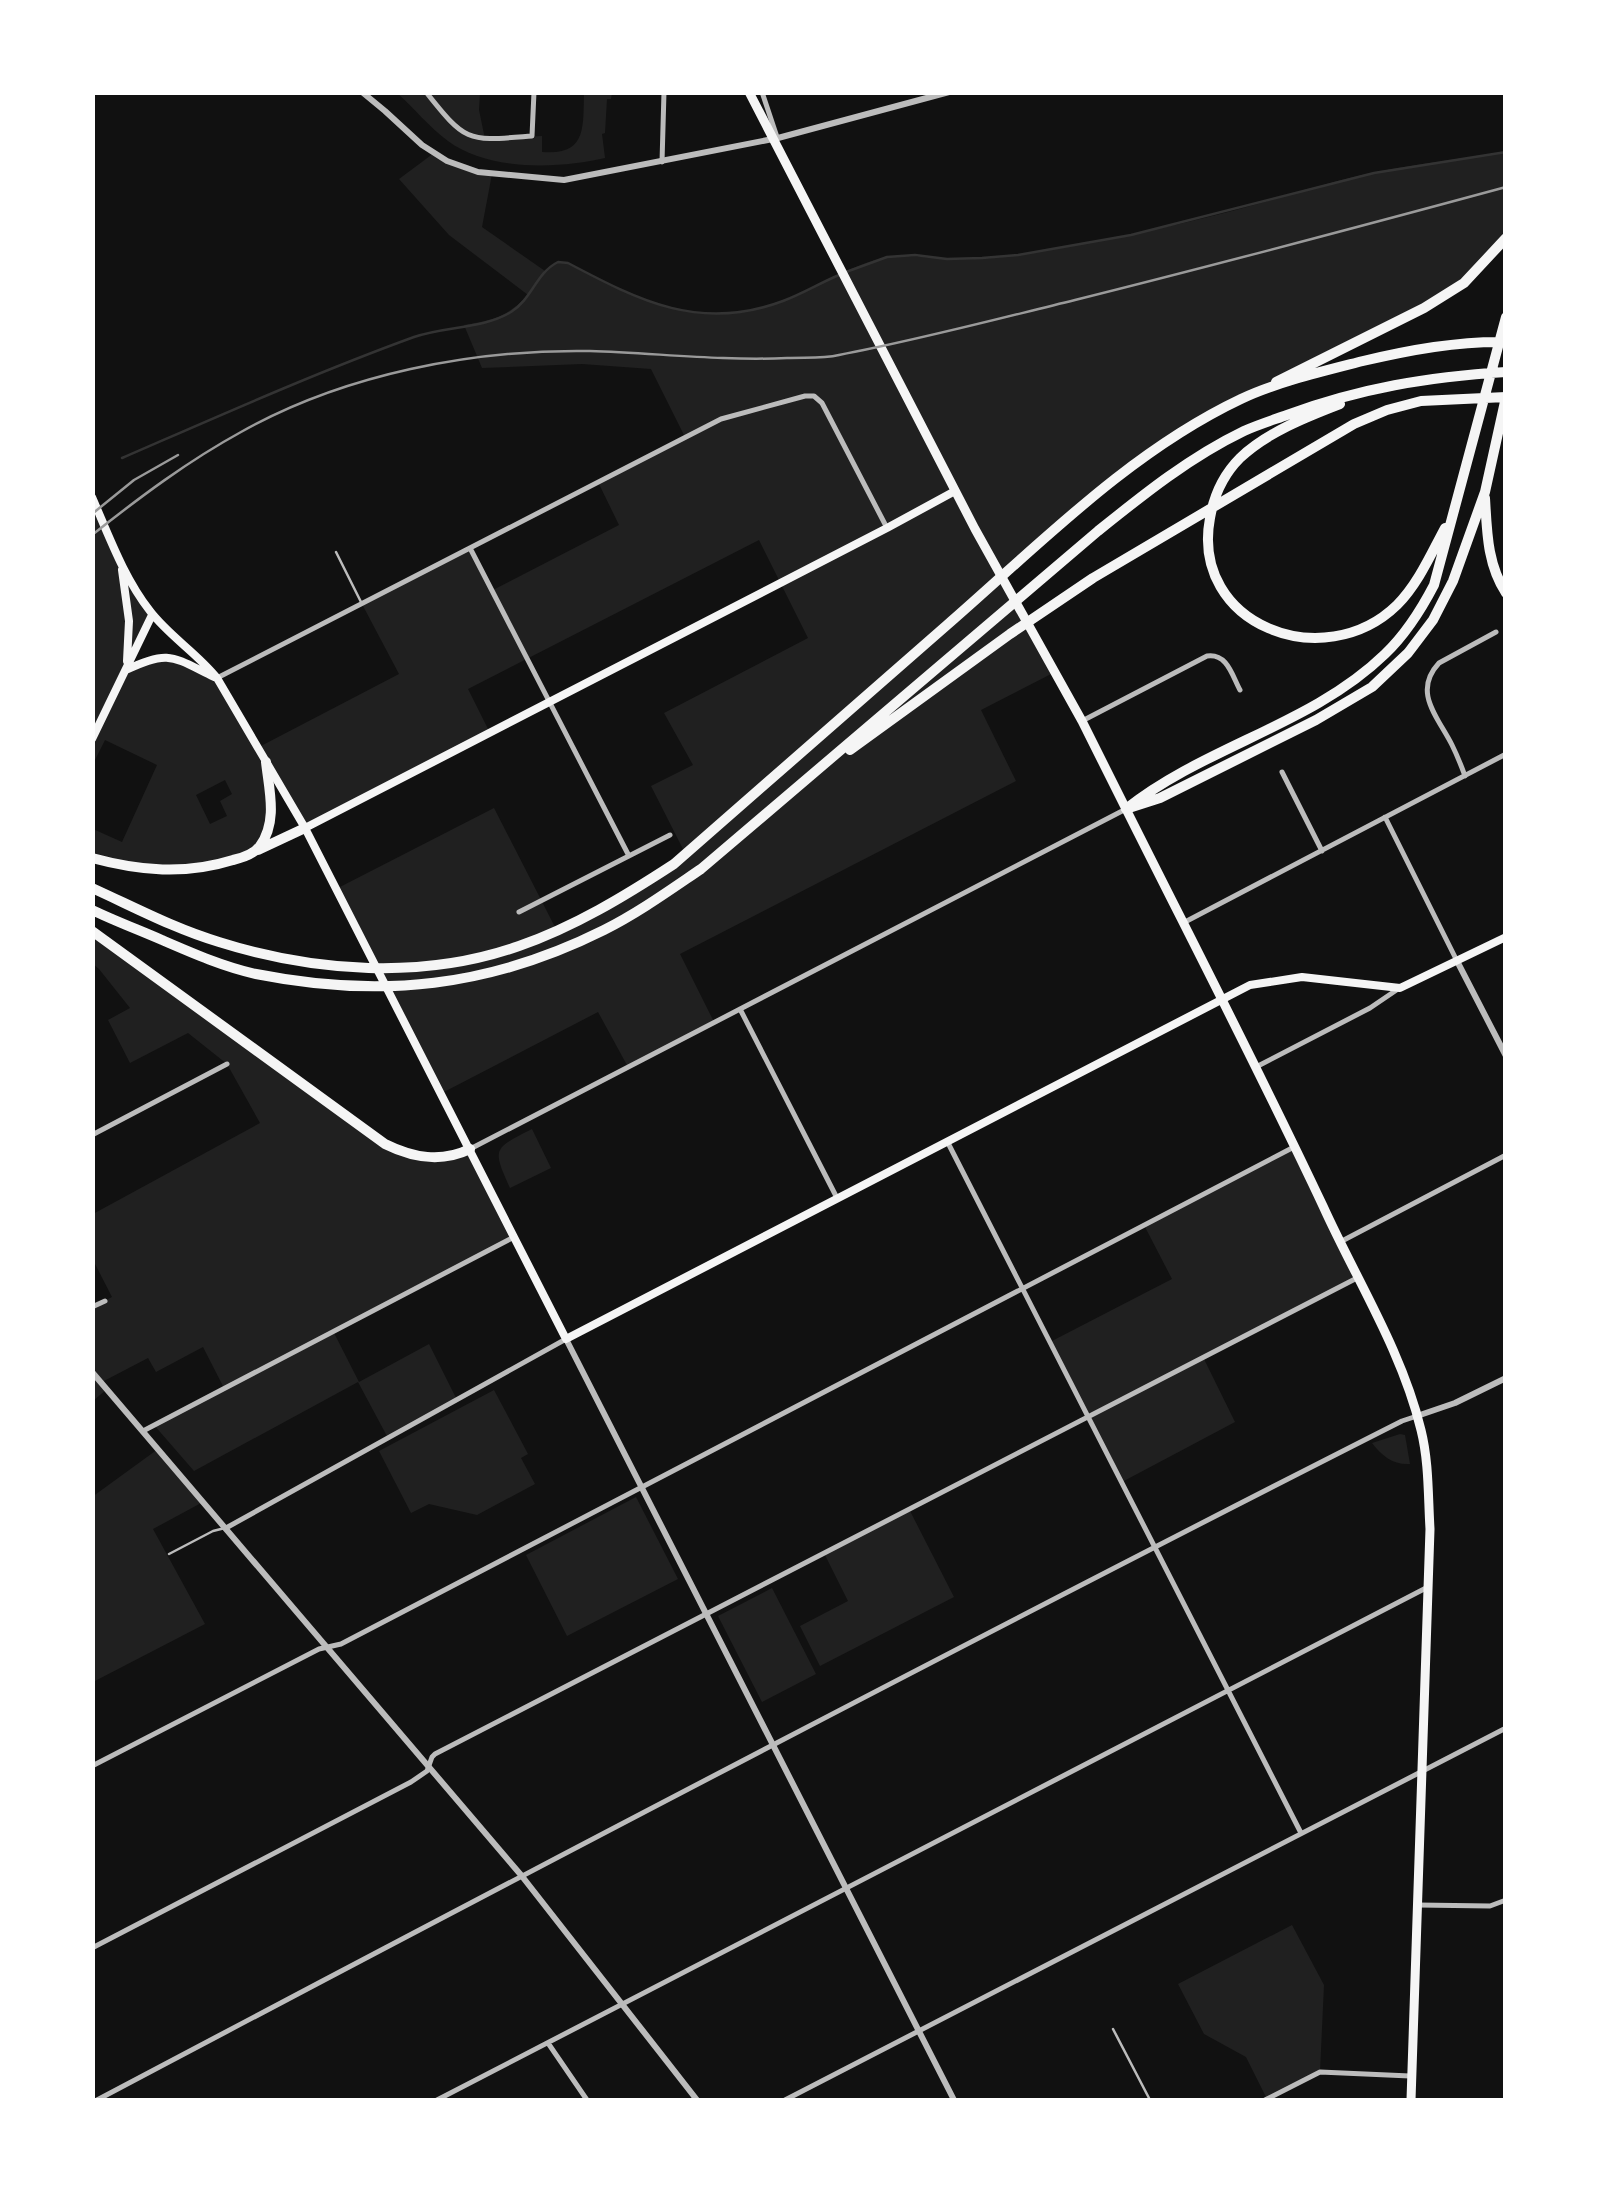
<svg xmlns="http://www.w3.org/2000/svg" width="1598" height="2193" viewBox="0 0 1598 2193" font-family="Raleway,sans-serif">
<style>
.green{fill:#202020;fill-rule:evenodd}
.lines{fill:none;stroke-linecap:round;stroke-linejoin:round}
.stream{stroke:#333;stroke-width:2.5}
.service{stroke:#bcbcbc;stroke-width:2.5}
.minor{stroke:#bcbcbc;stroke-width:5}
.tertiary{stroke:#bcbcbc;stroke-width:6}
.secondary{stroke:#f5f5f5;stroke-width:8}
.primary{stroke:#f5f5f5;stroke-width:9}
.trunk{stroke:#f5f5f5;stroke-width:9}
.motorway{stroke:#f5f5f5;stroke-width:10}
.rail{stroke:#9a9a9a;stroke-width:2.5}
</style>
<rect width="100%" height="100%" fill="#111"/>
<path class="green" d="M397 93H480L479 110 485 139 542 136V152C587 156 583 127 584 93H612L611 99H607L605 133 602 134 605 158C559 169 488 171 448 141 429 127 414 108 397 93Z
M1505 152V238L1464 283 1244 398 1141 460 1001 578 1055 672 981 710 1016 781 680 954 714 1022 628 1067 598 1012 442 1093 336 889 494 808 557 931 685 853 651 786 693 765 664 713 808 638 759 540 468 689 490 733 305 828 268 765 271 809 258 850 191 869 93 858V829L122 842 157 765 105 740 93 764 92 497 122 564 152 615 127 669 166 657 217 678 259 747 399 674 362 604 470 548 493 590 619 525 598 482 685 437 651 369 582 364 482 368 464 325C493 320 507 317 528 295L449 235 399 179 434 153 492 174 482 227 545 271 558 262 568 263C640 301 701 333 784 301 819 288 850 264 888 257 909 254 928 258 949 259 973 260 1000 258 1024 254 1094 243 1163 229 1232 211 1278 199 1324 183 1371 173 1415 164 1461 159 1505 152ZM225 780 232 794 220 801 227 816 210 824 196 795Z
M93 931 372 1135 418 1157 470 1149 514 1237 333 1331 359 1382 429 1344 457 1400 388 1438 358 1382 194 1471 154 1425 224 1388 203 1347 156 1372 148 1358 102 1382 107 1389 93 1401V1307L112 1297 93 1260V1214L260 1123 227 1064 188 1033 130 1063 108 1020 130 1008 99 969 93 964Z
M532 1129 551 1168 510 1188C492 1148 493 1149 532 1129Z
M1295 1147 1357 1278 1203 1357 1235 1422 1122 1482 1050 1342 1172 1279 1144 1225Z
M494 1390 528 1454 521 1458 535 1484 477 1515 429 1504 411 1513 379 1451Z
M1400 1434 1405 1435 1410 1464C1393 1465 1382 1456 1372 1443Z
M158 1449 203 1502 153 1529 205 1624 93 1682 92 1497Z
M636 1497 678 1579 567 1636 526 1555Z
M909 1509 954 1597 820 1666 800 1626 848 1601 824 1553Z
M772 1588 816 1674 762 1702 718 1616Z
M1292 1925 1324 1985 1320 2072 1267 2099 1246 2057 1204 2034 1178 1984Z"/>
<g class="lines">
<path class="stream" d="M846 272 887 257 915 255 947 259 982 258 1018 255 1131 235 1374 173 1506 152
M122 458C219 416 315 373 414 337 445 326 483 329 511 312 532 299 536 273 558 262L568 263C640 301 700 332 783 301 802 294 820 283 839 275"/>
<path class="service" d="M336 552 362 604
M169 1554 213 1531 225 1528
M1113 2029 1150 2100"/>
<path class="minor" d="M426 92C467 144 468 141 532 136L534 92
M762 92 777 137
M662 162 664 92
M470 548 629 856
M217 678 721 419 805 396H814L822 403 887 528
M1082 721 1207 656C1227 653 1232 675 1240 690
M1282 772 1322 851
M1465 776C1461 765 1457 755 1452 745 1438 717 1412 692 1439 663L1496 632
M1385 817 1457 961
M519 912 670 835
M1183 923 1506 754
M740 1009 837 1198
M1256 1067 1370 1008 1398 989
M92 1135 227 1064
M947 1141 1301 1833
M472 1148 1126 809
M1342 1241 1506 1155
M92 1307 105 1301
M143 1431 514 1237
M226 1528 566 1339
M92 1766 319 1649 341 1644 1294 1147
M1418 1905 1490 1906 1506 1900
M92 1948 411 1782 427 1771 432 1757 435 1754 1357 1278
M548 2043 587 2100
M97 2100C530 1871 964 1643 1402 1421L1417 1416
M437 2100 1426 1588
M785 2100 1506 1728
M1265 2100 1320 2072 1410 2076"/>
<path class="tertiary" d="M362 92 385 111 422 145 447 161 478 172 564 180 778 138 949 92
M1457 961 1506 1056
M566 1339 954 2100
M92 1372 521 1875 697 2100
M1417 1416 1455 1403 1506 1378"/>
<path class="secondary" d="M92 497C109 536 124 578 150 611 169 636 197 653 217 678L305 828 566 1339 1250 985 1302 977 1400 988 1506 937
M122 570 129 621 127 661
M126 670C169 649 173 657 214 677
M92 739 152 615
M305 828 887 528 955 491"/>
<path class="primary" d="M749 92 975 529 1082 721 1126 809"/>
<path class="trunk" d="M1126 809C1192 941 1260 1072 1323 1206 1356 1279 1402 1351 1421 1430 1429 1462 1428 1496 1430 1529L1411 2100"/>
<path class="motorway" d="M1276 382 1424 308 1464 283 1506 238
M1340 404C1306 417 1266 433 1240 458 1223 475 1214 495 1210 518 1190 625 1324 676 1397 605 1418 584 1431 554 1445 528
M1485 498C1487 531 1487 564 1506 593
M850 750 1010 634 1093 578 1354 424 1387 410 1421 401 1506 397
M1132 807 1160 798 1316 720 1372 687 1408 653 1433 620 1453 581 1485 492 1506 397
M1126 809C1205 746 1312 725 1385 654 1406 634 1421 610 1434 585L1506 317
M258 850 305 828
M92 858C140 871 185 875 233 860 242 858 254 854 260 846 278 821 269 790 266 762
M92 888C134 907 175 929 219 942 314 972 423 980 519 946 574 927 625 896 674 864 765 784 856 704 947 625 1039 545 1129 452 1241 399 1277 382 1324 371 1363 361 1410 350 1458 341 1506 342
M92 910C115 921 139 930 162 940 192 953 224 967 256 974 381 999 490 987 604 930 638 913 670 890 701 869L1098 531C1144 494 1190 457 1244 431 1257 425 1273 420 1287 415 1361 388 1427 377 1506 372
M92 931 385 1144C413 1158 441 1163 470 1149"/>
<path class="rail" d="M92 514 134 480 178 455
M92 535C140 497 188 461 241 432 344 374 474 349 590 351 656 353 721 361 787 358 804 357 822 359 839 355 918 340 997 319 1075 300 1219 264 1362 226 1506 187"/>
</g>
<rect width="1598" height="2193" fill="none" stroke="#ffffff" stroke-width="190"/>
</svg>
